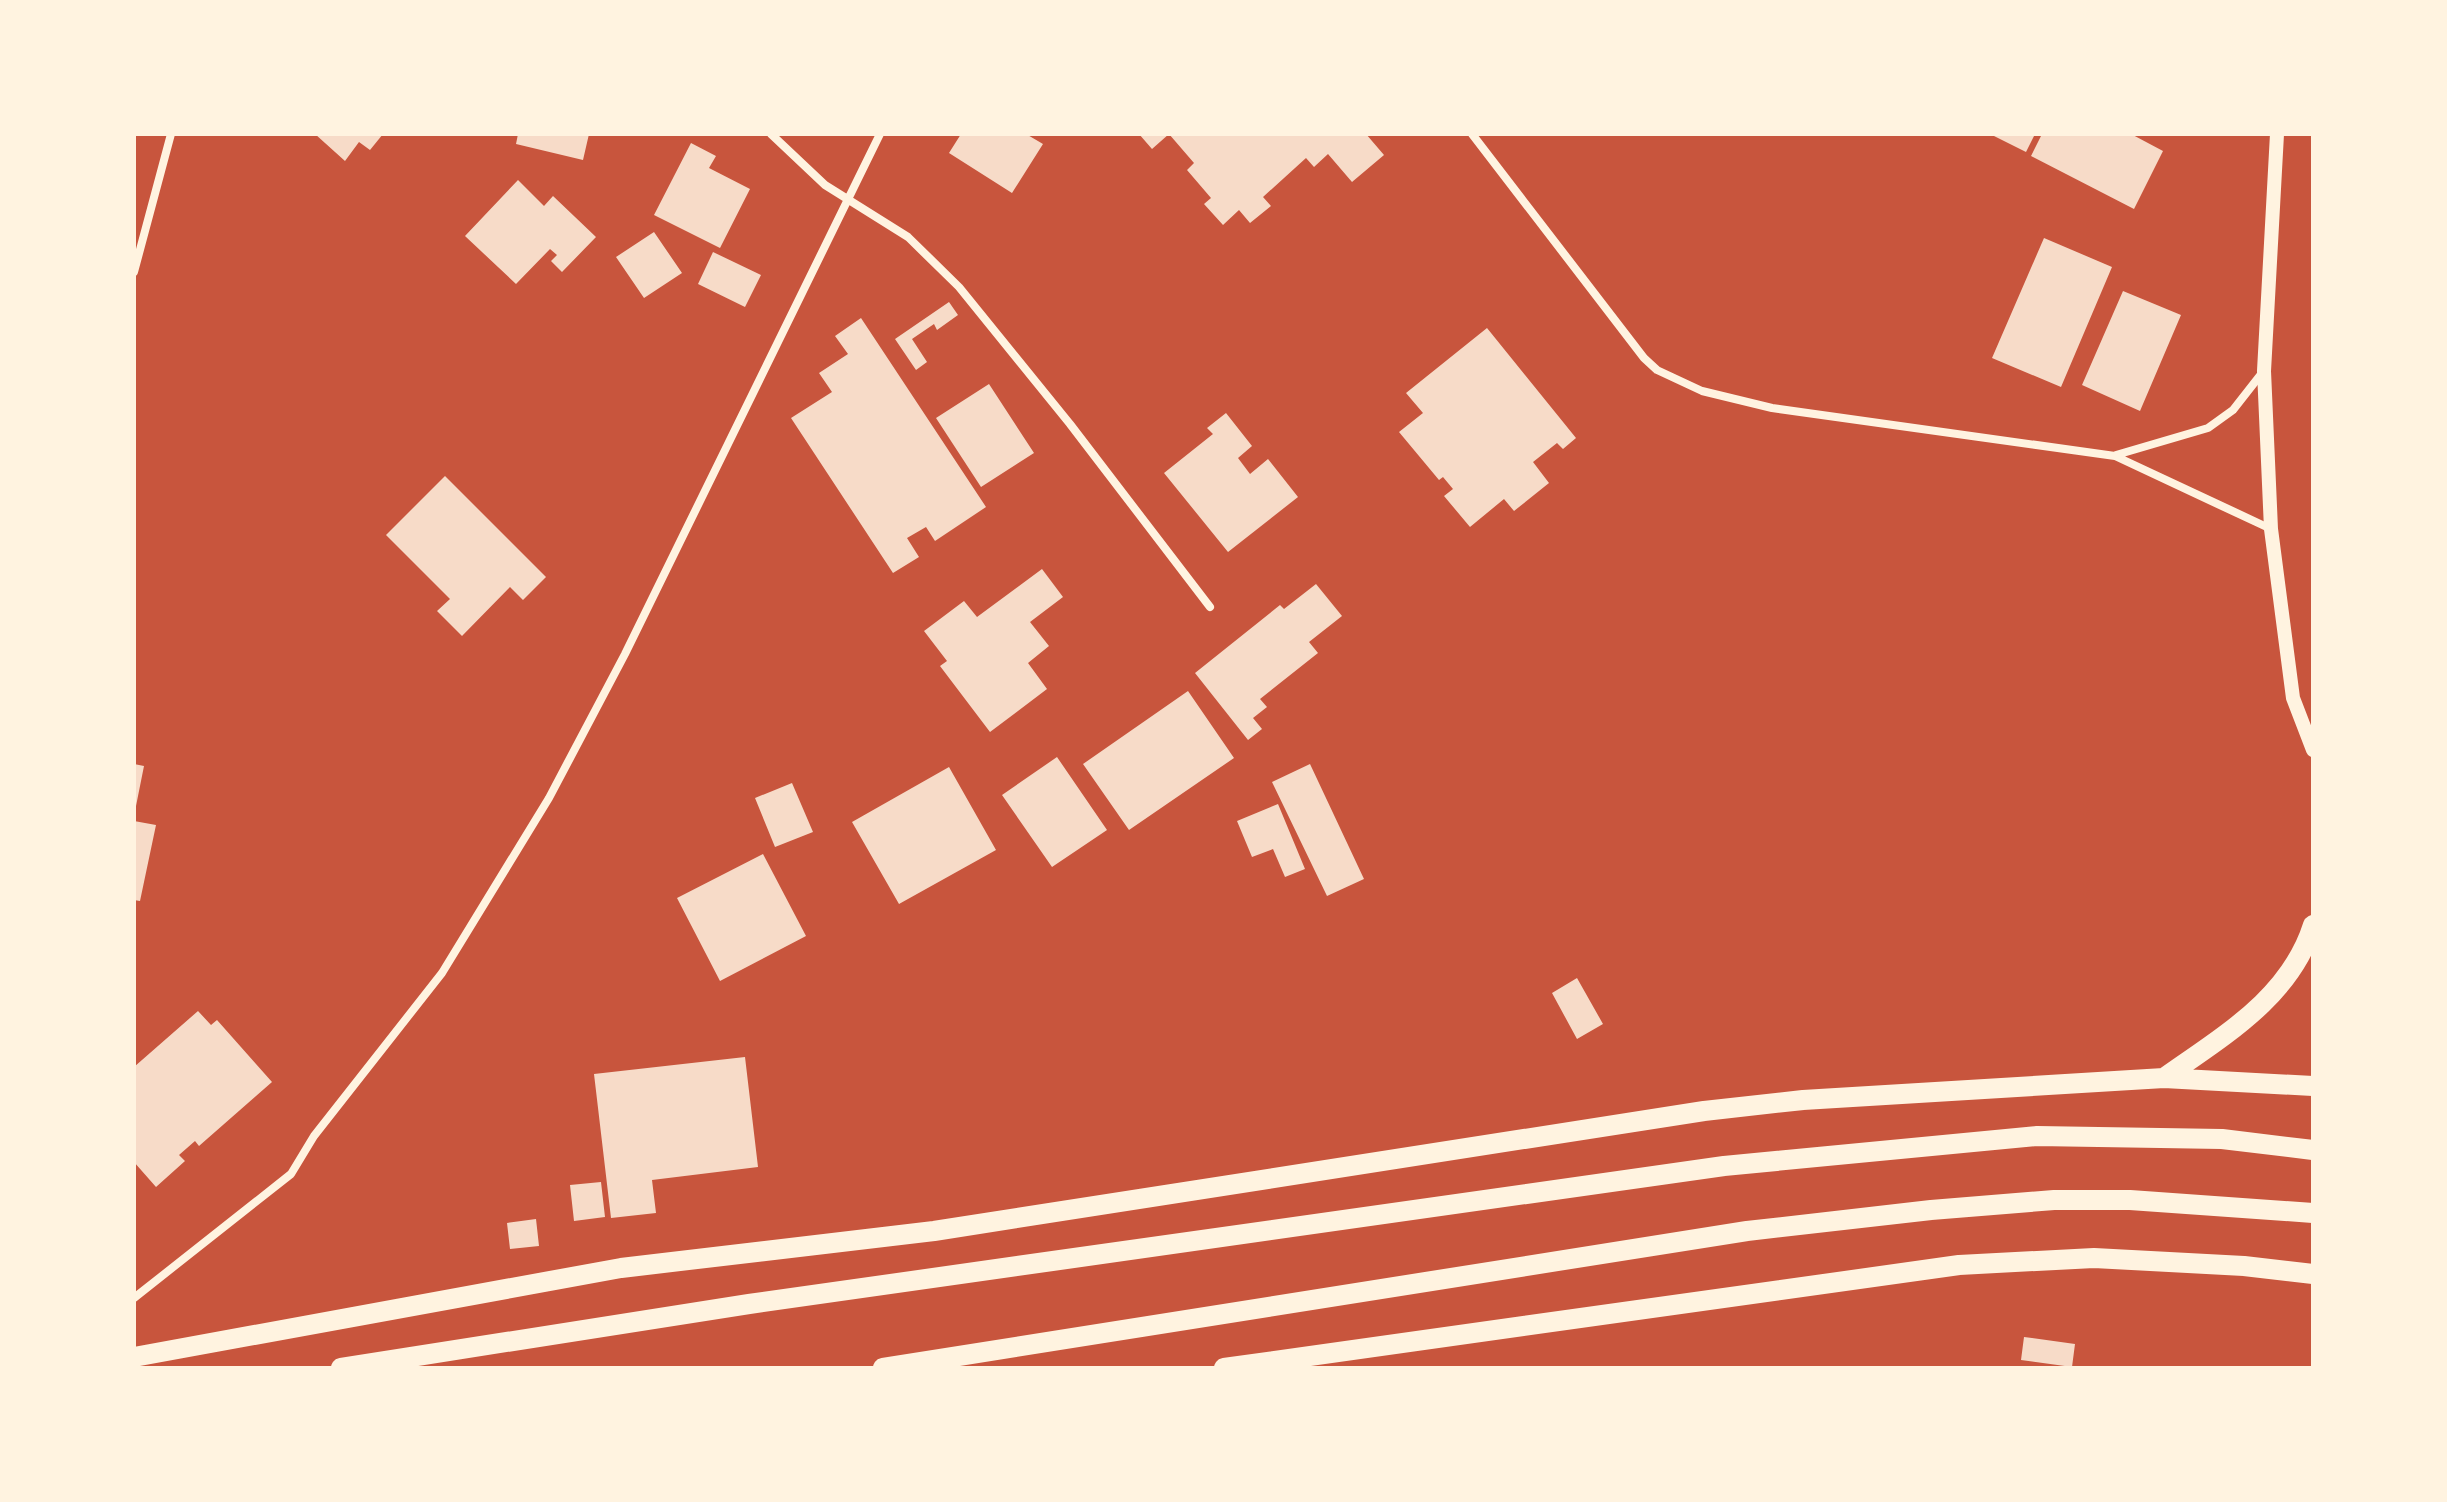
<svg xmlns="http://www.w3.org/2000/svg" width="2447" height="1502" viewBox="0 0 2447 1502" font-family="'Fira Sans',sans-serif">
<style>
.building{fill:#f7dbc8}
.lines{fill:none;stroke-linecap:round;stroke-linejoin:round}
.minor{stroke:#fff3e0;stroke-width:8}
.tertiary{stroke:#fff3e0;stroke-width:14}
.primary{stroke:#fff3e0;stroke-width:20}
</style>
<rect width="100%" height="100%" fill="#c8553d"/>
<path class="building" d="M315 134H383L370 150 359 142 345 161Z
M518 134H589L583 160 516 144Z
M961 134H1026L1043 144 1012 193 949 153Z
M1139 134H1366L1384 155 1352 182 1328 154 1314 167 1306 158 1263 197 1271 206 1250 223 1239 210 1223 225 1204 204 1211 198 1187 170 1194 163 1169 134 1152 149Z
M1990 134H2035L2026 152Z
M2042 134H2131L2163 151 2134 209 2031 156Z
M691 143 716 156 709 168 750 189 720 248 654 215Z
M518 180 544 206 553 196 596 237 562 272 551 261 557 255 550 249 516 284 465 236Z
M654 232 682 273 644 298 616 257Z
M2044 238 2112 267 2061 387 1992 358Z
M713 252 761 275 745 307 698 284Z
M2123 291 2181 315 2140 411 2082 385Z
M949 302 958 315 937 330 934 324 912 339 927 362 916 370 895 339Z
M861 318 986 507 935 541 926 527 907 538 919 557 893 573 791 418 832 392 819 373 848 354 835 336Z
M1487 328 1576 438 1563 449 1557 443 1533 462 1549 483 1514 511 1504 499 1470 527 1444 496 1453 489 1443 477 1439 480 1399 432 1423 413 1406 393Z
M989 384 1034 453 981 487 936 418Z
M1226 413 1252 446 1238 458 1250 474 1268 459 1298 497 1228 552 1164 473 1213 434 1207 428Z
M445 476 546 577 523 600 510 587 462 636 437 611 450 599 386 535Z
M1042 569 1063 597 1030 622 1049 646 1028 663 1047 689 990 732 940 666 947 661 924 631 964 601 977 617Z
M1316 584 1342 616 1309 642 1318 653 1260 699 1267 707 1253 718 1262 729 1248 740 1195 673 1280 605 1284 609Z
M1188 691 1234 758 1129 830 1083 764Z
M1057 757 1107 830 1052 867 1002 795Z
M134 764 144 766 135 811H134Z
M1310 764 1364 879 1327 896 1272 782Z
M949 767 996 850 899 904 852 822Z
M792 783 813 832 775 847 755 798Z
M1278 804 1305 869 1285 877 1273 849 1252 857 1237 821Z
M134 821 156 825 140 901 134 900Z
M763 854 806 936 720 981 677 898Z
M1577 978 1603 1024 1577 1039 1552 993Z
M198 1011 211 1025 217 1020 272 1082 199 1146 195 1141 179 1155 185 1161 156 1187 134 1162V1067Z
M745 1057 758 1167 652 1180 656 1213 611 1218 594 1074Z
M601 1182 605 1217 574 1221 570 1185Z
M536 1219 539 1246 510 1249 507 1223Z
M2024 1337 2075 1344 2072 1367 2021 1360Z"/>
<g class="lines">
<path class="minor" d="M771 134 825 185 908 237 959 287 1070 424 1210 607
M1472 134 1644 358 1657 370 1702 391 1772 408 2115 456 2271 529
M134 272 171 134
M2116 455 2208 428 2233 410 2262 373
M134 1298 291 1174 314 1136 442 973 549 798 625 654 880 134"/>
<path class="tertiary" d="M2277 134 2264 371 2271 529 2293 698 2313 750"/>
<path class="primary" d="M2164 1078C2223 1036 2290 998 2313 925
M134 1357 621 1268 934 1231 1704 1111 1803 1100 2164 1078 2313 1086
M341 1368 749 1304 1724 1166 2037 1136 2222 1139 2313 1150
M883 1368 1747 1231 1931 1210 2054 1200H2130L2313 1213
M1224 1368 1959 1265 2094 1258 2244 1266 2313 1274"/>
</g>
<rect width="2447" height="1502" fill="none" stroke="#fff3e0" stroke-width="272"/>
</svg>
